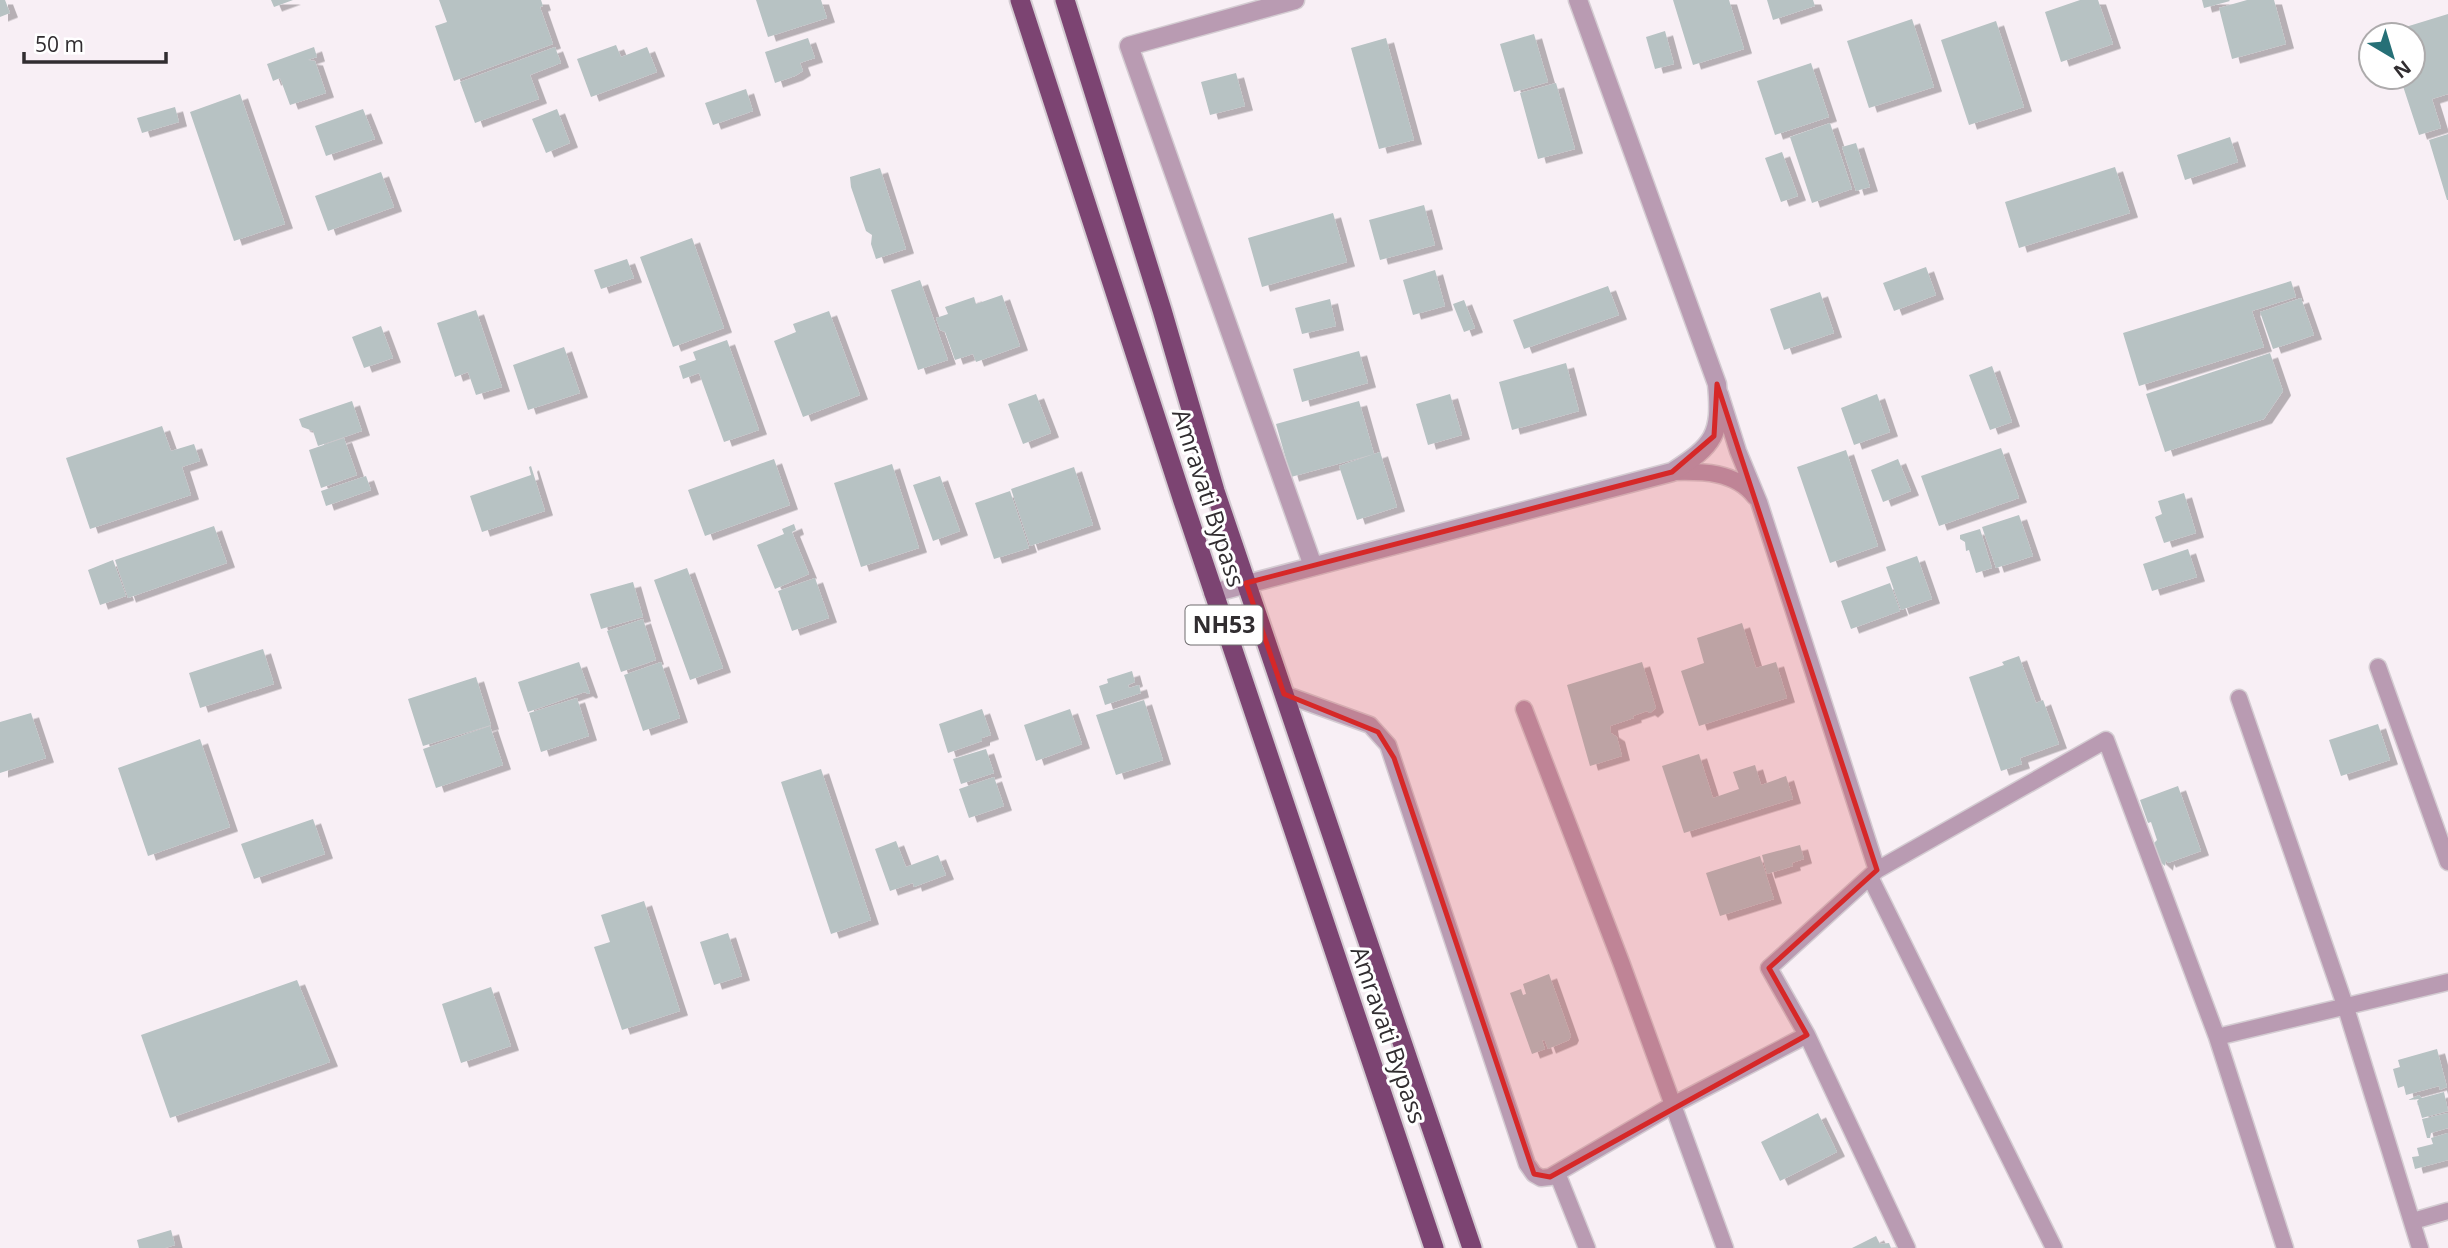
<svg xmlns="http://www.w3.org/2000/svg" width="2448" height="1248" viewBox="0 0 2448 1248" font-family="'Open Sans',sans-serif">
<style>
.building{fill:#b7c2c3;filter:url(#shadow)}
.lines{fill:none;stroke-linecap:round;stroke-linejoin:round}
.minor-casing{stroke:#d4ccd2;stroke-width:19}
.tertiary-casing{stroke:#d4ccd2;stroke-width:21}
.trunk-casing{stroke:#d4ccd2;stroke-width:23}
.minor{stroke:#b99bb2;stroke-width:16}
.tertiary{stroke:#b99bb2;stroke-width:18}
.trunk{stroke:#7c4472;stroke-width:19}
.marked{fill:#d62828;fill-opacity:0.2;stroke:#d62828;stroke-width:5;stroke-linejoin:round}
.labels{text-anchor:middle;stroke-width:6;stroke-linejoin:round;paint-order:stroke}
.shield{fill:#fff;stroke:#6f6c6e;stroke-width:2}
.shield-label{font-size:23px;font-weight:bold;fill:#312d30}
.street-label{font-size:24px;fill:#312d30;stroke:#fff}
</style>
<defs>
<filter id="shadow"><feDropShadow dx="8" dy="4.5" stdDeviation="0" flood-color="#0004"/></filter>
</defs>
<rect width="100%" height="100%" fill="#f8eff5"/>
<path class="building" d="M0 0H5L10 13 0 17Z
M271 0H293L274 7Z
M439 0H541L543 6 540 7 553 44 454 81 435 26 447 22Z
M756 0H821L827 18 768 37Z
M1673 0H1729L1744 49 1693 65Z
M1767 0H1813L1815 6 1773 20Z
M2080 0H2098L2113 44 2061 62 2045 12Z
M2202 0H2229L2230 1 2204 8Z
M2247 0H2274L2286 44 2232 59 2219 8Z
M2448 14V94L2432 99 2441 128 2419 135 2400 77H2413V35H2387L2386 33Z
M1912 19 1934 87 1869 108 1847 41Z
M1996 21 2024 107 1969 125 1941 40Z
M1665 31 1674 64 1655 69 1646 37Z
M1534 34 1548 82 1514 92 1500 44Z
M808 38 815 58 800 63 803 71 795 76 775 83 765 52Z
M1386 38 1414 140 1379 149 1351 48Z
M616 45 621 57 647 47 657 72 591 97 577 59Z
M314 47 317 57 308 60 315 61 326 93 290 105 280 78 273 81 267 64Z
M555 47 561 63 530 75 539 99 475 123 460 82Z
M1811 63 1829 117 1775 135 1757 81Z
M1236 73 1245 106 1210 115 1201 82Z
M1556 83 1575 149 1538 159 1520 93Z
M746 89 753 111 713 125 705 103Z
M240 94 285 224 234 241 190 112Z
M175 107 179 122 142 133 137 118Z
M363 109 375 139 326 156 315 126Z
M557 109 570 143 546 153 532 119Z
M1830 123 1852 189 1812 203 1790 137Z
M2448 134V200H2447L2429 140Z
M2230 137 2238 162 2185 180 2177 155Z
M1856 143 1870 187 1856 191 1842 147Z
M1782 152 1798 196 1781 202 1765 158Z
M2115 167 2130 213 2019 248 2005 202Z
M880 168 906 249 876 259 871 244 872 235 866 231 851 187 850 177Z
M381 172 394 207 328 231 315 196Z
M1424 205 1435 245 1380 260 1369 220Z
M1333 213 1347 262 1262 287 1248 238Z
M692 238 724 328 673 347 640 257Z
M627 259 634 278 601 289 594 270Z
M1926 267 1936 295 1894 311 1883 283Z
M1435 270 1445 306 1413 315 1403 280Z
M920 280 948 360 918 370 891 290Z
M2291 281 2296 297 2252 311 2264 347 2139 386 2123 333Z
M1608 286 1619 315 1524 349 1513 320Z
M1820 292 1834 333 1784 350 1770 309Z
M1002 295 1020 346 976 362 973 354 955 360 945 332 940 330 936 318 948 314 945 307 974 297 976 304Z
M2301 298 2314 335 2273 349 2260 312Z
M1330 299 1336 326 1302 334 1295 308Z
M1464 300 1475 328 1464 332 1453 304Z
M476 310 502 387 476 395 468 372 455 377 437 323Z
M829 311 860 395 803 417 774 341 796 332 793 324Z
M381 326 393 358 364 368 352 337Z
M727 340 759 430 724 442 699 373 683 379 679 366 696 360 693 352Z
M564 347 580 393 528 410 513 365Z
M1359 351 1368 383 1302 402 1293 369Z
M2270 353 2283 391 2264 419 2165 452 2146 394Z
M1566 363 1579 411 1512 430 1499 382Z
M1992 366 2012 422 1990 430 1969 375Z
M1036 394 1051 433 1023 444 1008 404Z
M1450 394 1462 435 1428 445 1416 404Z
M1877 394 1890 432 1854 445 1841 408Z
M352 401 362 431 318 446 313 431 302 427 299 419Z
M1359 401 1374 454 1291 477 1276 424Z
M162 426 171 451 194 444 200 461 182 467 191 495 90 529 66 458Z
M344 438 357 475 321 488 309 450Z
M2001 448 2019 498 1939 526 1921 476Z
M1846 450 1878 546 1830 563 1797 467Z
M1380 452 1397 507 1357 520 1339 466Z
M774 459 790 505 705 536 688 490Z
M1898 459 1911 491 1883 502 1871 470Z
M892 464 919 548 861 567 834 483Z
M531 466 545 511 482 532 470 496 531 475 529 467Z
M1074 467 1093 525 1030 546 1011 489Z
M366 476 371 490 326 506 321 491Z
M940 476 960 531 933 541 913 485Z
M1010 491 1029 548 994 559 975 503Z
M2184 493 2196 533 2164 543 2155 517 2162 514 2158 501Z
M2019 515 2033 556 1996 568 1982 527Z
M794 524 796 530 792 532 809 574 775 589 757 545 784 534 782 529Z
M214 526 227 563 128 598 115 560Z
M1980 529 1992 568 1976 573 1969 550 1966 551 1965 542 1960 539V535Z
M2188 549 2197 577 2152 591 2143 564Z
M1917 556 1932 599 1901 610 1886 567Z
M113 560 126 596 100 605 88 570Z
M687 568 723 668 690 680 654 580Z
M815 578 829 618 792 631 778 591Z
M633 582 643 617 601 629 590 594Z
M1890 583 1900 611 1851 629 1841 601Z
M643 619 656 660 621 672 607 631Z
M1742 623 1756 668 1776 662 1787 698 1699 726 1681 671 1704 663 1697 638Z
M263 649 274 684 200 708 189 673Z
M2019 656 2036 703 2043 700 2059 744 2020 758 2022 764 2001 771 1969 677 2004 665 2002 662Z
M579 662 590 693 588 694 585 692 528 712 518 682Z
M661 662 680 718 643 731 624 675Z
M1642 662 1656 708 1650 713 1647 711 1633 716 1634 718 1610 726 1611 733 1617 737 1622 756 1590 766 1567 685Z
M1132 671 1135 682 1128 685 1129 688 1139 685 1141 693 1105 705 1099 686 1108 683 1107 679Z
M476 677 491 725 423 746 408 699Z
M577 698 589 736 541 752 529 713Z
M1144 700 1163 760 1116 775 1096 715Z
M982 709 991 735 982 738V741L948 753 939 724Z
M1070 709 1082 744 1036 761 1024 725Z
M31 713 46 758 0 773V722Z
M2378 724 2390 760 2341 776 2329 740Z
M490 726 503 765 436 788 423 749Z
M200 739 230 827 148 856 118 768Z
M986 749 994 773 961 784 953 759Z
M1699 754 1713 798 1739 789 1733 772 1755 765 1761 785 1786 776 1793 799 1684 833 1662 766Z
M821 769 871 920 831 934 781 782Z
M994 777 1004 806 969 818 959 789Z
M2178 786 2201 851 2168 863 2166 860 2165 866 2158 860 2154 853 2157 851 2154 843 2157 840 2151 822 2148 823 2140 800Z
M313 819 325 854 254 879 241 844Z
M896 841 906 867 938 855 946 875 914 887 913 883 890 891 875 849Z
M1800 845 1804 859 1792 863 1793 866 1767 874 1762 855Z
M1760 856 1774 899 1720 916 1706 873Z
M644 901 680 1011 622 1030 594 947 610 942 601 915Z
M728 933 742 976 714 985 700 942Z
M1549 974 1571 1036 1569 1040 1548 1049 1545 1041 1542 1040 1545 1049 1532 1054 1510 993 1521 989 1523 995 1526 994 1523 984Z
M297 980 330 1062 170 1118 141 1035Z
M491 987 511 1046 461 1063 442 1004Z
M2437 1049 2447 1087 2440 1090 2439 1086 2406 1095 2404 1086 2398 1088 2393 1069 2400 1067 2398 1060Z
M2444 1092 2448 1111 2422 1118 2417 1101 2419 1099 2408 1100 2419 1095 2422 1098Z
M1818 1113 1837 1152 1780 1181 1761 1142Z
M2448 1113V1128L2431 1133 2430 1138H2427L2422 1119Z
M2448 1133V1160L2415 1169 2412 1157 2419 1156 2417 1148 2433 1144 2431 1138Z
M171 1230 175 1245 165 1248H139L137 1240Z
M1876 1236 1880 1244 1889 1243 1891 1248H1852Z"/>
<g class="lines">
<defs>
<path id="minor" d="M1720 394 1738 451 1759 502 1877 870
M1672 472C1701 471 1736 471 1755 497
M2378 667 2448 862
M1284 694 1370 725 1388 745 1527 1164 1534 1174 1541 1178 1550 1177 1673 1105 1807 1035
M2239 698 2346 1008 2420 1248
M1524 709 1621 962 1725 1248
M1870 877 2054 1248
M2217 1037 2448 982
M1557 1173 1587 1248
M2413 1221 2448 1211
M1907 1248 1807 1035 1769 968 1877 870 2106 740 2217 1037 2285 1248"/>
<path id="tertiary" d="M1295 0 1129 46 1313 566
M1213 593 1672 472C1714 445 1722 435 1717 384L1578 0"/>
<path id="trunk" d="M1020 0 1183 501 1434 1248
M1065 0 1162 310 1215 491 1472 1248"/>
</defs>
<use href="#minor" class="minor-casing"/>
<use href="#tertiary" class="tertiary-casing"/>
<use href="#trunk" class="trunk-casing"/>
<use href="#minor" class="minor"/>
<use href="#tertiary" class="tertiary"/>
<use href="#trunk" class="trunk"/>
</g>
<path class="marked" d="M1717 384 1877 870 1769 968 1807 1035 1550 1177 1534 1174 1394 758 1378 732 1284 694 1246 583 1672 472 1714 436Z"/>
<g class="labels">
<rect class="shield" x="1185.5" y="605.5" width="77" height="39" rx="5"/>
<g class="shield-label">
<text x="1224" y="633">NH53</text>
</g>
<g class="street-label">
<text transform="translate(1208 498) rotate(72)" y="8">Amravati Bypass</text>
<text transform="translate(1388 1035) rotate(71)" y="8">Amravati Bypass</text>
</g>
</g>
<g transform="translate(2392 56) rotate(142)"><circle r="33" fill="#ffffff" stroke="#adabac" stroke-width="2"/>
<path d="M0-5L12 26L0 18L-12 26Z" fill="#267077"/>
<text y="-10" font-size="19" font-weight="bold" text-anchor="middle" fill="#312d30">N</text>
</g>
<path d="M24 52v10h142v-10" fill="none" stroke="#312d30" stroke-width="3.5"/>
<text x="35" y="52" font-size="21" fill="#312d30" stroke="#ffffff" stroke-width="5" paint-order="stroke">50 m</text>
</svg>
